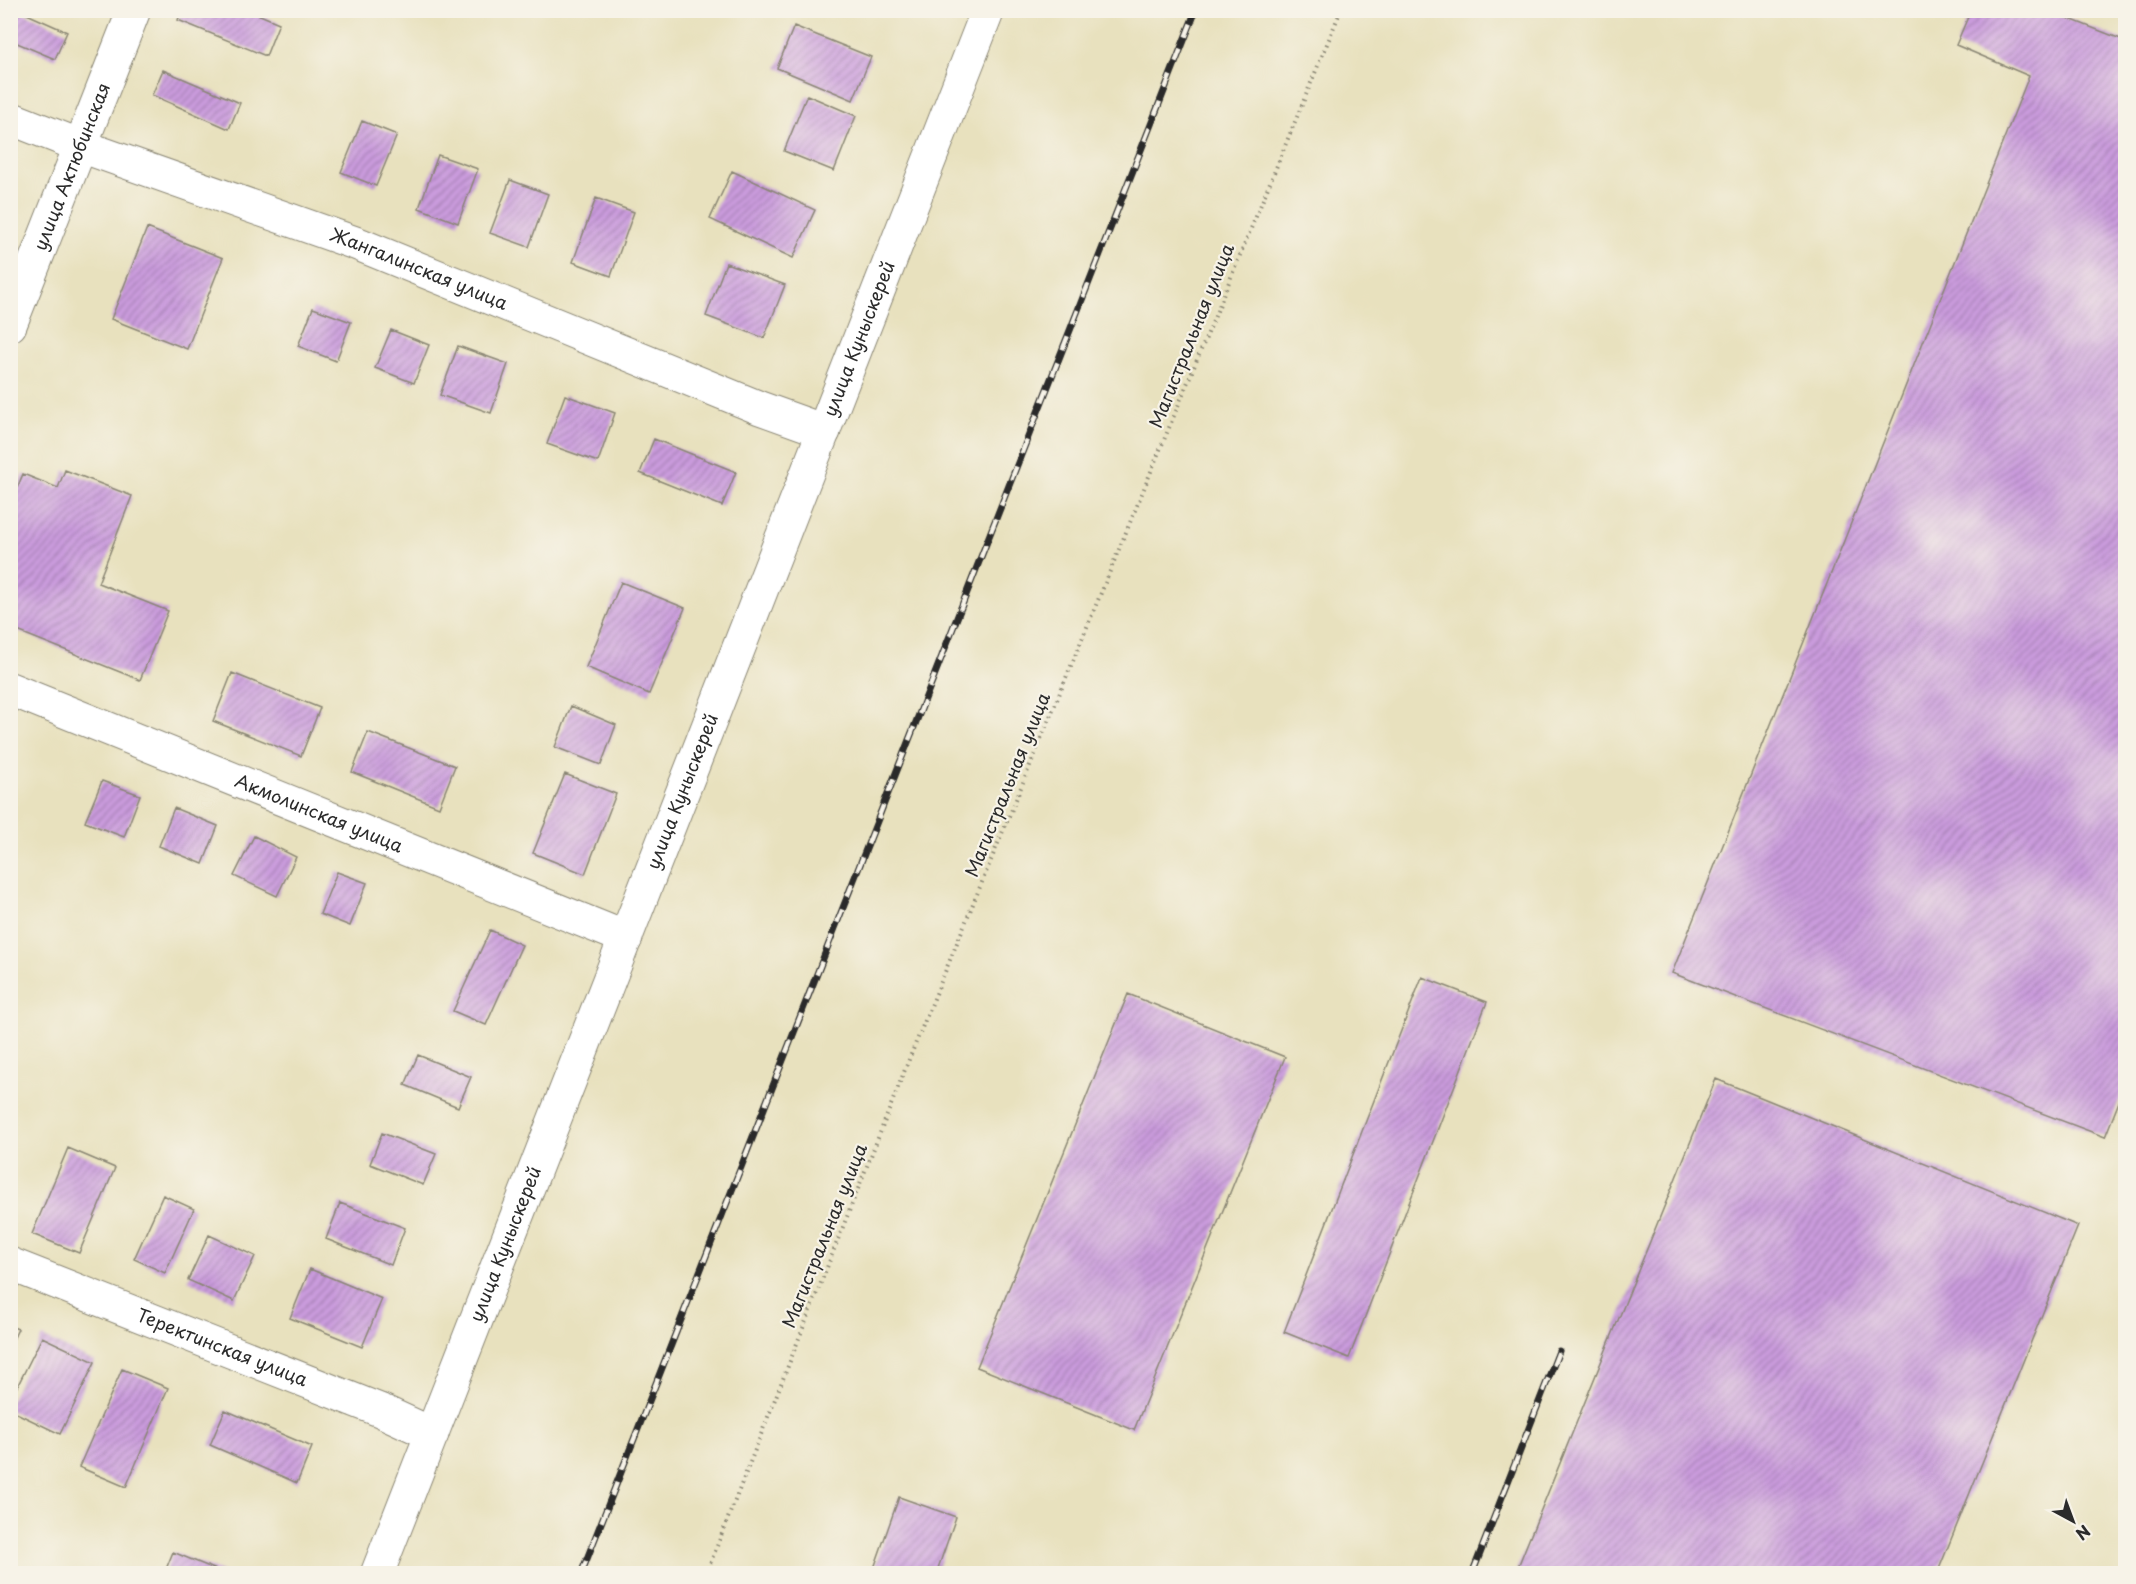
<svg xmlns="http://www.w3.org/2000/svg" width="2136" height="1584" viewBox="0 0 2136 1584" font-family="'Playpen Sans',sans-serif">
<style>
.building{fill:url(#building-hatch)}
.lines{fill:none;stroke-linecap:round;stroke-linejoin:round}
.street-casing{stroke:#8a8674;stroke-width:35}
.path{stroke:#8a8674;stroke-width:4;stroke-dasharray:1.5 4.5;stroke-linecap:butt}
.street{stroke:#fff;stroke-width:33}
.rail-casing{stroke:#2b2b2b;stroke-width:7}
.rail{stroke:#f7f3e8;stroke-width:4.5;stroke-dasharray:14;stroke-linecap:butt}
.labels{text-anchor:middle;stroke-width:4.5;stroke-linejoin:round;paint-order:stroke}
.street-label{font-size:18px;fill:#2b2b2b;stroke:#f7f3e8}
</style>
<defs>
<pattern id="building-hatch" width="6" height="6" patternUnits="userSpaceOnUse" patternTransform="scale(1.5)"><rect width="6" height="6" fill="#ca9bdd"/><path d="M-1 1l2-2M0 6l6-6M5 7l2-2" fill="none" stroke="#a47fb3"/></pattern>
</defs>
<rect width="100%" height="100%" fill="#f7f3e8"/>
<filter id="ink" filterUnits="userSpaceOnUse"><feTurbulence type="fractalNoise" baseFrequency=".0167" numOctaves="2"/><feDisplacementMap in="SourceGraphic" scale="12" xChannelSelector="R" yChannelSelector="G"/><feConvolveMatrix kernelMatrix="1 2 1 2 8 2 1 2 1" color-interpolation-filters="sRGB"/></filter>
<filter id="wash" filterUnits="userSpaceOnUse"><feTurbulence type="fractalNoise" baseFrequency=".008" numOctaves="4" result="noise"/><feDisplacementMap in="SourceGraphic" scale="24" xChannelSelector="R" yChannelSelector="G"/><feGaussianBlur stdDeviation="1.35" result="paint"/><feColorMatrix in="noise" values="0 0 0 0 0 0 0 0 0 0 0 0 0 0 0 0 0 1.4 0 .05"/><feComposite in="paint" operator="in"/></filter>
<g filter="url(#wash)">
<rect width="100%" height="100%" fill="#e8e1be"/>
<g id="blocks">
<path class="building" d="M10 10H18L67 32 55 59 10 40Z
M182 10H248L279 23 266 56 178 20Z
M1971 10H2047L2126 41V1084L2105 1137 1672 973 2029 76 1956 45Z
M794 26 871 57 853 100 777 68Z
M163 70 240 103 229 129 152 95Z
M807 95 856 116 834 171 784 151Z
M362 121 397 135 376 186 341 172Z
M438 155 478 169 458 223 419 208Z
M732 171 815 210 793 258 710 219Z
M510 180 548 194 529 247 490 233Z
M596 198 634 212 611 276 573 262Z
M147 228 223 258 187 349 111 319Z
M726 263 785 285 764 338 706 316Z
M313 308 351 322 336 361 298 346Z
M391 330 429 345 414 383 375 368Z
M458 346 508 364 491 413 440 395Z
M565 395 615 413 598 462 547 444Z
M654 439 736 472 722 506 640 473Z
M65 470 132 496 98 583 168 611 140 680 10 628V505L23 474 58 488Z
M621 582 685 608 649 694 586 667Z
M232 673 320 708 301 756 213 721Z
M571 706 616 725 601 765 555 747Z
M368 732 455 766 439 807 352 772Z
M565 774 616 794 585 874 533 853Z
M102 781 140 795 124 837 85 822Z
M174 808 218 826 203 864 159 846Z
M254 836 296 857 277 896 234 876Z
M337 872 367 883 350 926 320 914Z
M490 930 522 945 486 1025 453 1011Z
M1422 977 1487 1002 1349 1358 1284 1332Z
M1128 994 1285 1057 1134 1430 977 1367Z
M418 1055 471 1077 458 1107 405 1085Z
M1716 1079 2078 1226 1937 1574H1515Z
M382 1133 436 1154 423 1185 370 1164Z
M68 1148 115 1168 79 1253 32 1234Z
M163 1195 194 1209 165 1273 134 1259Z
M340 1203 405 1228 391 1265 326 1239Z
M209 1235 255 1256 234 1301 188 1280Z
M310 1269 382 1299 362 1347 290 1318Z
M10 1326 18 1329 10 1346Z
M42 1337 95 1362 60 1434 10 1410V1401Z
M122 1369 168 1388 126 1487 79 1467Z
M225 1410 312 1447 297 1483 210 1445Z
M899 1497 956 1517 936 1574H872Z
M173 1552 224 1573V1574H164Z"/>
</g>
</g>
<g filter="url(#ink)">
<use href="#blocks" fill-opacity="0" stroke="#8a8674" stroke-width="1.5"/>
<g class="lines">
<defs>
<g id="street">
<path id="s1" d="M10 118 81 146 358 244 760 408 824 431"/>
<path id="s2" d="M10 325 134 10"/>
<path id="s3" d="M10 689 626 938"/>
<path id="s4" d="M10 1264 382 1411 432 1434"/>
<path id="s5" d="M377 1574 988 10"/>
</g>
</defs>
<use href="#street" class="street-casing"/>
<path class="path" d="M706 1574 910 1057 1341 10"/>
<use href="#street" class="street"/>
<defs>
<path id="rail" d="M581 1574 1196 10
M1472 1574 1559 1351"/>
</defs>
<use href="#rail" class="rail-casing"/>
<use href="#rail" class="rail"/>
</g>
</g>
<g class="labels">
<g class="street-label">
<text dy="6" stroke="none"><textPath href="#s2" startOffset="170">улица Актюбинская</textPath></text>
<text dy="6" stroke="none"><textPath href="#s1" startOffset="436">Жангалинская улица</textPath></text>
<text transform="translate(1192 336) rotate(-68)" y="6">Магистральная улица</text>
<text dy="6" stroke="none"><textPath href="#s5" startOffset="1326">улица Куныскерей</textPath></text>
<text transform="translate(1008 785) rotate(-68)" y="6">Магистральная улица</text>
<text dy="6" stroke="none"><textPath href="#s5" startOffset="840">улица Куныскерей</textPath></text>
<text dy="6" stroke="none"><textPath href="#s3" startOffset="333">Акмолинская улица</textPath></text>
<text transform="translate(825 1236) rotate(-68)" y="6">Магистральная улица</text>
<text dy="6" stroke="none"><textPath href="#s5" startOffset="354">улица Куныскерей</textPath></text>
<text dy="6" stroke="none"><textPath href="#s4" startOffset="228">Теректинская улица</textPath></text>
</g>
</g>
<rect width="2136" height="1584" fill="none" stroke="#f7f3e8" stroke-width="36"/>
<g transform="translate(2073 1521) rotate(139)" stroke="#f7f3e8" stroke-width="4.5" paint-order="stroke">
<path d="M0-4.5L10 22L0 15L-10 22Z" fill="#2b2b2b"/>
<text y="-9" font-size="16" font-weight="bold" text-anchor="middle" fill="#2b2b2b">N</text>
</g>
</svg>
